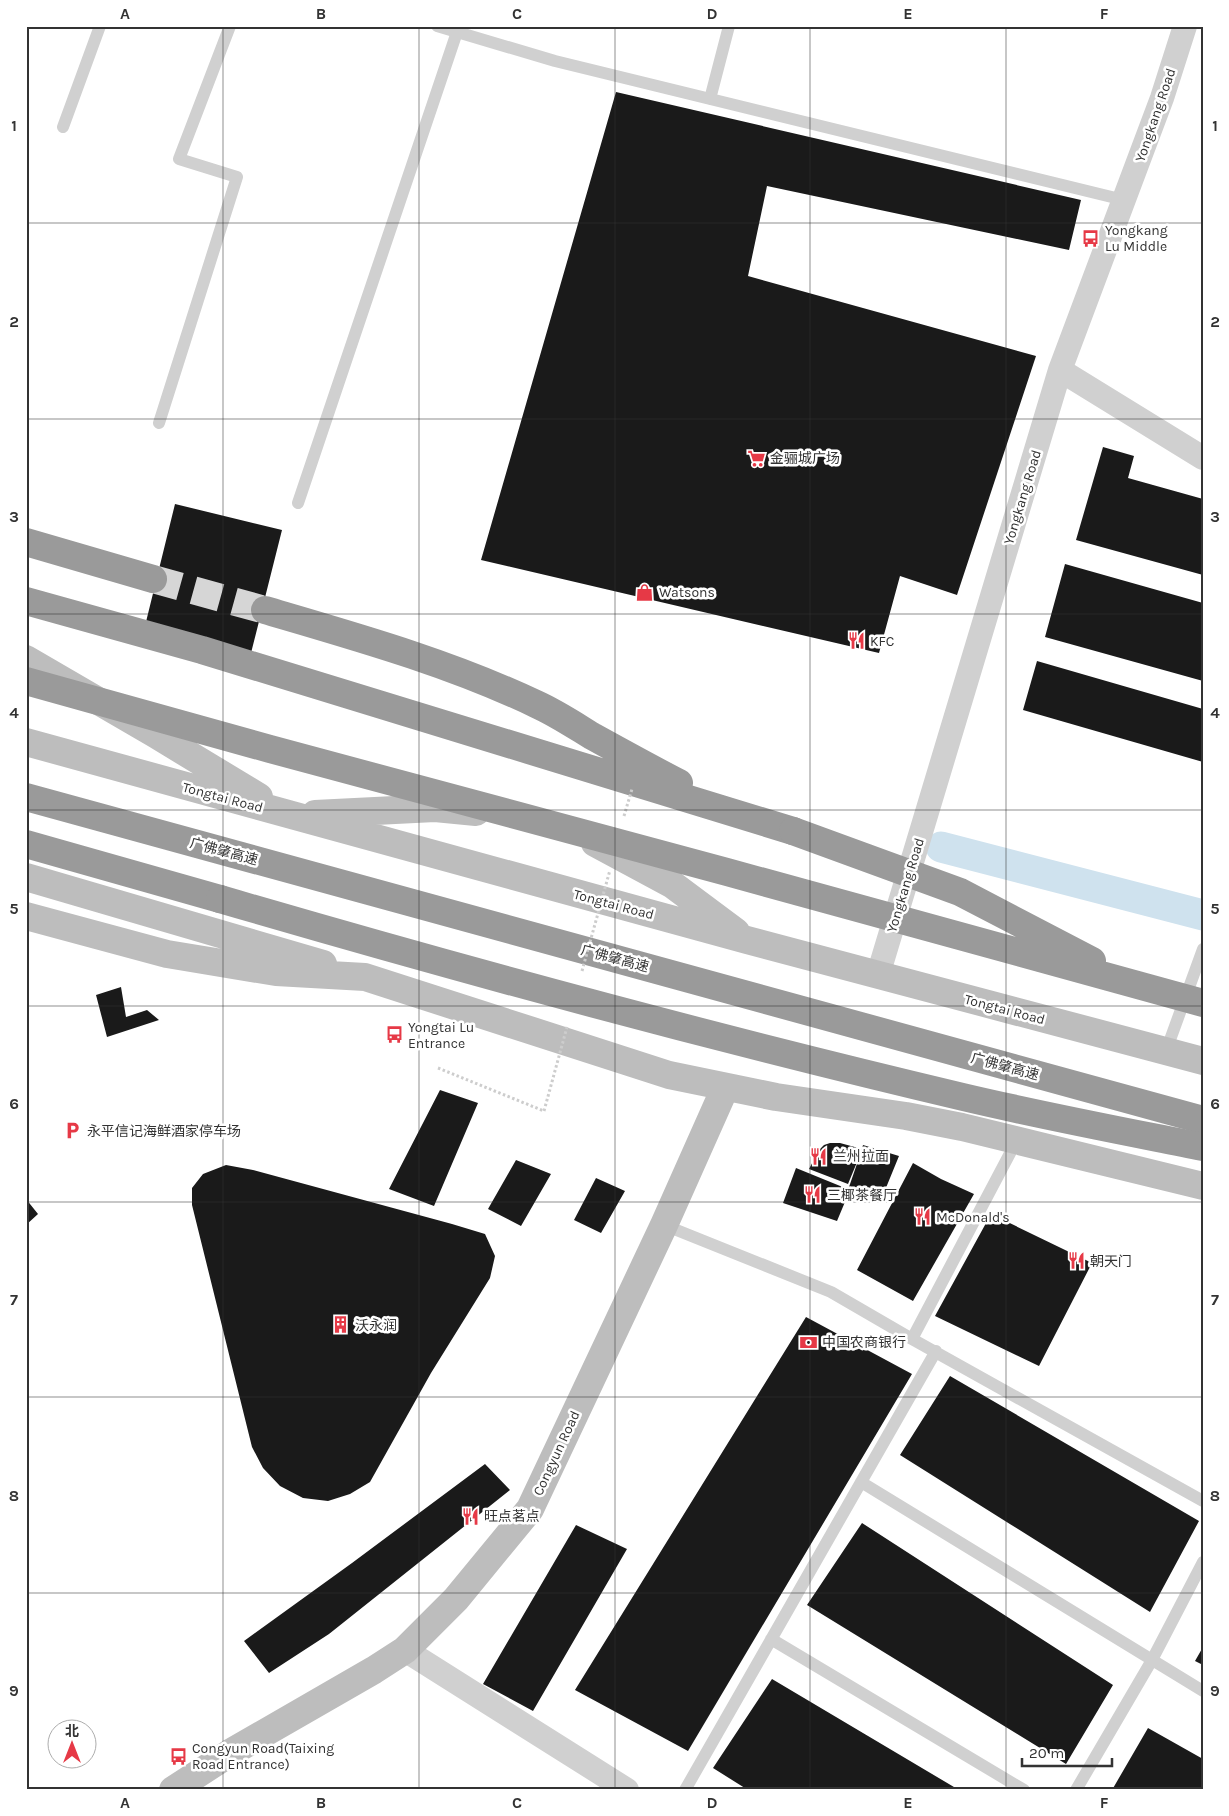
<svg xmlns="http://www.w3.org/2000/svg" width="1229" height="1816" viewBox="0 0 1229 1816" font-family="Karla,'Noto Sans SC',sans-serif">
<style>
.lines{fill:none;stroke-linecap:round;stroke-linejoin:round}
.canal{stroke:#cfe2ee;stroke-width:31}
.building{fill:#1a1a1a}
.highway-tunnel{stroke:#d6d6d6;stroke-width:28;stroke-dasharray:28 14;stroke-linecap:butt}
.path{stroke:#cdcdcd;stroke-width:3;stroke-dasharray:2.5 2.5;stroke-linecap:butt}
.lane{stroke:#d0d0d0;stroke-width:12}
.street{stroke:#d0d0d0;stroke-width:24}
.secondary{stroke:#bdbdbd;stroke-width:28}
.highway{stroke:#9a9a9a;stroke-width:28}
.path-bridge{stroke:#cdcdcd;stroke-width:3;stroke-dasharray:2.5 2.5;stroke-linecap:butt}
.highway-bridge{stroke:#9a9a9a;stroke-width:28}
.grid{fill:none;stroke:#333;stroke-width:1;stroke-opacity:0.55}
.labels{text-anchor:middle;stroke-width:5;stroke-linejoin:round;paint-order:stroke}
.street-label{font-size:14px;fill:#333;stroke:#fff}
.poi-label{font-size:14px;fill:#333;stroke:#fff;text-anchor:start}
.neatline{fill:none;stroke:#333;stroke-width:2}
.grid-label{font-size:16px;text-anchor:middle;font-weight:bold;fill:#333}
</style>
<rect width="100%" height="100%" fill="#fff"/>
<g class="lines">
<path class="canal" d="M941 847 1203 915"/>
</g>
<path class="building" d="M616 92 1081 200 1069 250 767 186 748 276 1036 356 957 595 900 576 879 653 481 560Z
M1103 447 1134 456 1128 478 1203 499V575L1076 540Z
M175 504 282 530 250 657 144 630Z
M1065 564 1203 603V681L1045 637Z
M1037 661 1203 709V762L1023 710Z
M121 987 126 1017 147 1010 159 1020 107 1037 96 995Z
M440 1090 478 1103 434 1206 389 1189Z
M830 1143H840L862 1149 863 1145 899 1156 881 1200 849 1187 860 1155 848 1184 809 1169 819 1150 824 1145Z
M516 1160 551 1174 521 1226 488 1209Z
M913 1163 941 1179 974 1194 913 1301 857 1270Z
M226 1165 253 1170 452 1224 485 1234 495 1256 490 1278 431 1373 370 1482 350 1494 328 1501 303 1498 280 1486 263 1468 252 1447 192 1205V1188L203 1174Z
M796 1168 850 1190 837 1221 783 1203Z
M596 1178 625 1191 601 1233 574 1220Z
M26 1199 38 1214 26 1225Z
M991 1214 1092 1263 1039 1366 935 1316Z
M806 1317 912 1374 688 1751 575 1690Z
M950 1376 1199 1521 1150 1612 900 1455Z
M485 1464 510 1490 329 1634 269 1673 244 1641 352 1563Z
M862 1523 1113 1685 1066 1764 807 1605Z
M576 1525 627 1549 533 1711 483 1684Z
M1203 1647V1665L1195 1661Z
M772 1679 959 1790H748L713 1768Z
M1148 1728 1203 1759V1790H1112Z"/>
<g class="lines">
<path class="highway-tunnel" d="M153 579 265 610"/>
<path class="path" d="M438 1068 544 1111"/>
<path class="lane" d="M437 26 555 61 1124 200
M710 99 729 26
M63 127 100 26
M159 423 237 177 179 159 230 26
M298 503 457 32
M1166 1051 1203 949
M664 1225 831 1292 912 1339 1017 1140
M912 1339 1203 1501
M861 1482 1203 1691
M771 1639 1024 1790
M685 1790 936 1351
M1076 1790 1152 1660 1203 1562"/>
<path class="street" d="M1060 370 1203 458
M878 975 1060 370 1162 98 1185 26
M405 1650 627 1790"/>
<path class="secondary" d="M26 659 155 734 259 797
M26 742 747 940 1203 1061
M315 814 435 808 476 812
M595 843 673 885 736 932
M26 877 323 964
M26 916 167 954 276 972 365 977 669 1075 776 1097 906 1116 962 1127 1203 1186
M173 1790 230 1753 374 1670 405 1650 456 1599 530 1509 664 1225 725 1088"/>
<path class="highway" d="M26 542 153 579
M26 601 202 650 793 831
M265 610C357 637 450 663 536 704 556 713 574 725 592 736 621 752 650 768 679 783
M26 797 1203 1120
M26 844 220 899"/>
<path class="path-bridge" d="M624 816 632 789
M582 971 610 870
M544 1111 567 1027"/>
<path class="highway-bridge" d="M26 681 270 749 727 872 1203 1003
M793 831 960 892 1092 961
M220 899C466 971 714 1038 963 1097 1043 1116 1123 1131 1203 1147"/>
</g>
<path class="grid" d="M223 26V1790M419 26V1790M615 26V1790M810 26V1790M1006 26V1790M26 223H1203M26 419H1203M26 614H1203M26 810H1203M26 1006H1203M26 1202H1203M26 1397H1203M26 1593H1203"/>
<defs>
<symbol id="bus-bare" viewBox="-9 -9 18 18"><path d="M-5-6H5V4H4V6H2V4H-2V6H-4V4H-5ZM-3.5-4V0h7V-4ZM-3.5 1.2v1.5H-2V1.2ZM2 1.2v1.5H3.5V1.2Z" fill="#e63946" stroke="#fff" stroke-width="2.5" paint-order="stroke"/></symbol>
<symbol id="supermarket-bare" viewBox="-9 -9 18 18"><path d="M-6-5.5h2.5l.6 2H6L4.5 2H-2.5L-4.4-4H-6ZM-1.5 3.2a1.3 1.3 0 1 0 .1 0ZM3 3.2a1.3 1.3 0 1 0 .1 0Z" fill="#e63946" stroke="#fff" stroke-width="2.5" paint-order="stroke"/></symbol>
<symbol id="shop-bare" viewBox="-9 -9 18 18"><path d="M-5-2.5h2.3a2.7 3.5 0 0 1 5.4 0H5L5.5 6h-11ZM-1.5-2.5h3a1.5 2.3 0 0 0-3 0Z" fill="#e63946" stroke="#fff" stroke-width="2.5" paint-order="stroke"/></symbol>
<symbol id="restaurant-bare" viewBox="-9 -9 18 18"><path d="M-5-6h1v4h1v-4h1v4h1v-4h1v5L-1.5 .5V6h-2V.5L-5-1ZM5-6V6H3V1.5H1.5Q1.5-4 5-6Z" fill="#e63946" stroke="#fff" stroke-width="2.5" paint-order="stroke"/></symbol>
<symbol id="parking-bare" viewBox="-9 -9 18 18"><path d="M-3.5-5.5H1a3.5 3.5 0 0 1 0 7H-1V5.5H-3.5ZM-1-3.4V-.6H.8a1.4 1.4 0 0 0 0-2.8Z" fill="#e63946" stroke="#fff" stroke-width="2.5" paint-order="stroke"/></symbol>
<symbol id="building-bare" viewBox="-9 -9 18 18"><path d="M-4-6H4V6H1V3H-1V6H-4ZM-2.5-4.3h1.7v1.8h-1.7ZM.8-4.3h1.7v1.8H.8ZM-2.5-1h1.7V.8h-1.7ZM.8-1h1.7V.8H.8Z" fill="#e63946" stroke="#fff" stroke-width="2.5" paint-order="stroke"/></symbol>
<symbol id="bank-bare" viewBox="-9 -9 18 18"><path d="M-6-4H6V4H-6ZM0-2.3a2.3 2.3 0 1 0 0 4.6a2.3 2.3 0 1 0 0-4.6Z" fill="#e63946" stroke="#fff" stroke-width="2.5" paint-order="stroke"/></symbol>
</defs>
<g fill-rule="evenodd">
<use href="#bus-bare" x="1078" y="226" width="25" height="25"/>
<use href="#supermarket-bare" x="744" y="446" width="25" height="25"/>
<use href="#shop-bare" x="632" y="580" width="25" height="25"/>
<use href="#restaurant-bare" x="844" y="628" width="25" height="25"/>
<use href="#bus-bare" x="382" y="1022" width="25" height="25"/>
<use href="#parking-bare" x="60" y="1118" width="25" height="25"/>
<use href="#restaurant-bare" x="806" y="1144" width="25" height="25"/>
<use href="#restaurant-bare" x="800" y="1182" width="25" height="25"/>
<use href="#restaurant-bare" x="910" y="1204" width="25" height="25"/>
<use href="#restaurant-bare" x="1064" y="1248" width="25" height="25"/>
<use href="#building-bare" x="328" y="1312" width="25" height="25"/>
<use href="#bank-bare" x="796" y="1330" width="25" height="25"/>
<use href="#restaurant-bare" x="458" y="1504" width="25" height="25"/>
<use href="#bus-bare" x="166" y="1744" width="25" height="25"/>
</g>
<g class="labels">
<g class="street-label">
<text transform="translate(1155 115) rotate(-71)" y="5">Yongkang Road</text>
<text transform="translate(1022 497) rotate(-73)" y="5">Yongkang Road</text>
<text transform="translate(223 797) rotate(15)" y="5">Tongtai Road</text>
<text transform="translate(224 851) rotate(15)" y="5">广佛肇高速</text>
<text transform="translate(905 885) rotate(-73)" y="5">Yongkang Road</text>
<text transform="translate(614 904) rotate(15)" y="5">Tongtai Road</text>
<text transform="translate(615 958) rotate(15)" y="5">广佛肇高速</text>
<text transform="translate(1005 1009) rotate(15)" y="5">Tongtai Road</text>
<text transform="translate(1005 1066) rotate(15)" y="5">广佛肇高速</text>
<text transform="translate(556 1453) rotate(-65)" y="5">Congyun Road</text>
</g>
<g class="poi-label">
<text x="1105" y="235">Yongkang<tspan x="1105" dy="16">Lu Middle</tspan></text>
<text x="770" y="463">金骊城广场</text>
<text x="659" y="597">Watsons</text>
<text x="870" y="646">KFC</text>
<text x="408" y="1032">Yongtai Lu<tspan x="408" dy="16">Entrance</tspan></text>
<text x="87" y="1136">永平信记海鲜酒家停车场</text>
<text x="833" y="1161">兰州拉面</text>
<text x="827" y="1200">三椰茶餐厅</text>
<text x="936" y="1222">McDonald's</text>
<text x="1090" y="1266">朝天门</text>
<text x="355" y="1330">沃永润</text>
<text x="822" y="1347">中国农商银行</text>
<text x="484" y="1521">旺点茗点</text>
<text x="192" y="1753">Congyun Road(Taixing<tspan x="192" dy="16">Road Entrance)</tspan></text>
</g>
</g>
<rect width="1229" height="1816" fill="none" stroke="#ffffff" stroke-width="55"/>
<g transform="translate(72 1744)"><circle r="24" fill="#ffffff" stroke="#adadad"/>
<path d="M0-4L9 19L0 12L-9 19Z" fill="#e63946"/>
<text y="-8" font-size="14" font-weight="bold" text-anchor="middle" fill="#333333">北</text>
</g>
<path d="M1022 1758v8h90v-8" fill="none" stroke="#333333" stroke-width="2.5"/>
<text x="1029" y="1758" font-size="15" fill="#333333" stroke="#ffffff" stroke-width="4" paint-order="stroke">20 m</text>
<rect x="28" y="28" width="1174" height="1760" class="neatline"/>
<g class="grid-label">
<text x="125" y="19">A</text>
<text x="321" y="19">B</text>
<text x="517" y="19">C</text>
<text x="712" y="19">D</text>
<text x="908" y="19">E</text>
<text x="1104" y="19">F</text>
<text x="14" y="131">1</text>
<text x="1215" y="131">1</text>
<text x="14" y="327">2</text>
<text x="1215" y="327">2</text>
<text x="14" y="522">3</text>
<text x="1215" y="522">3</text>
<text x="14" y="718">4</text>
<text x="1215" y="718">4</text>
<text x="14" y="914">5</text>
<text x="1215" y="914">5</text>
<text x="14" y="1109">6</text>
<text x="1215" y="1109">6</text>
<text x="14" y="1305">7</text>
<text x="1215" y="1305">7</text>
<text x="14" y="1501">8</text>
<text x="1215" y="1501">8</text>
<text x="14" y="1696">9</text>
<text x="1215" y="1696">9</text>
<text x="125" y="1808">A</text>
<text x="321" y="1808">B</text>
<text x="517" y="1808">C</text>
<text x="712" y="1808">D</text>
<text x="908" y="1808">E</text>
<text x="1104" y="1808">F</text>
</g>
</svg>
